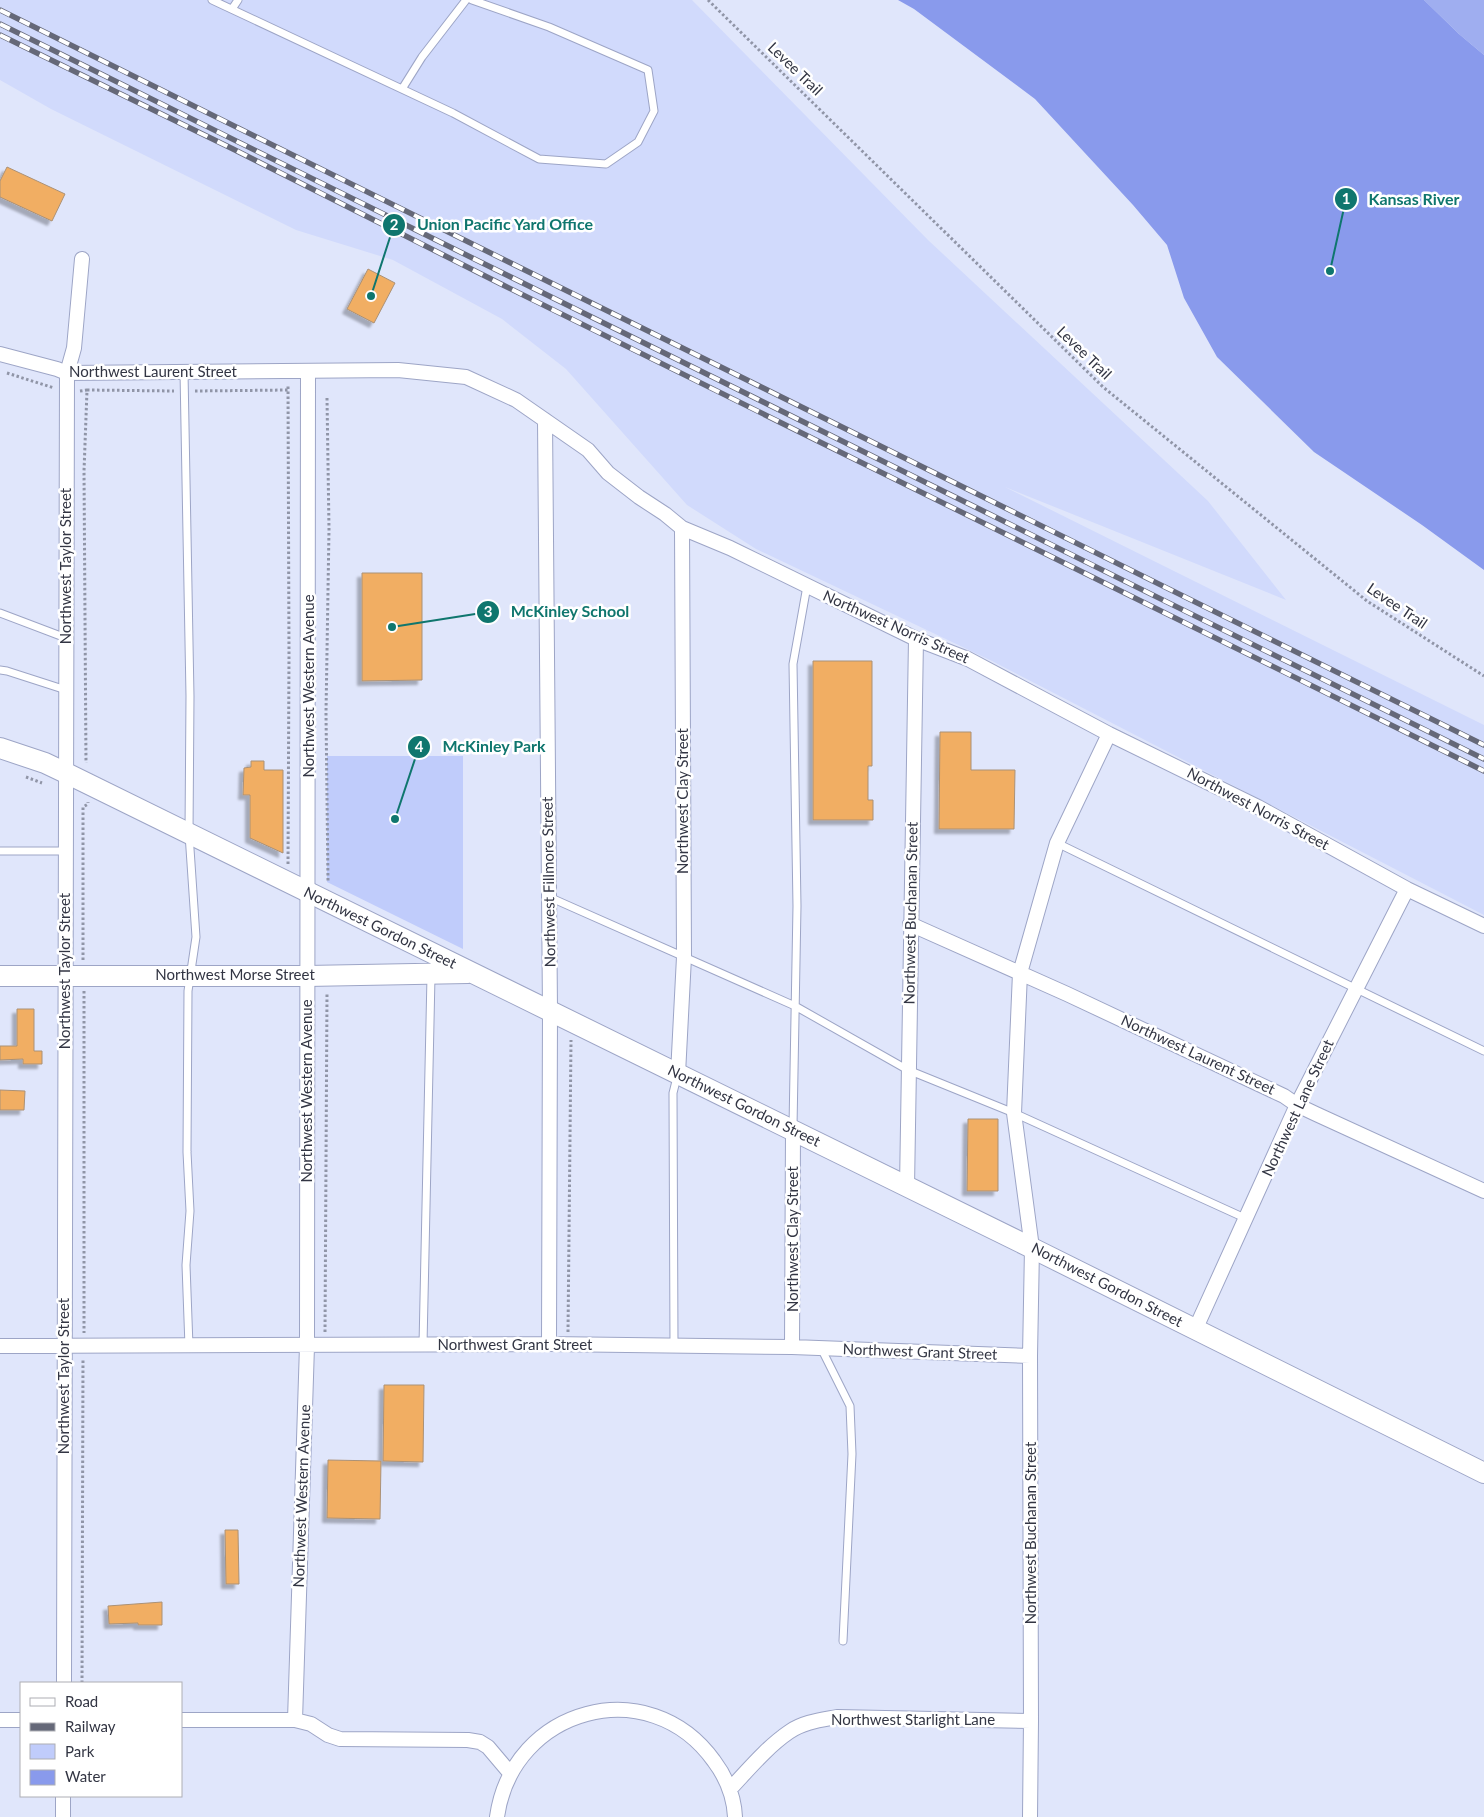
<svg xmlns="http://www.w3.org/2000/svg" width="1484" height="1817" viewBox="0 0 1484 1817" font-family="Lato,sans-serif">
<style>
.built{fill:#d1dafc}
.green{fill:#c0ccfb}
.forest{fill:#9faef0}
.water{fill:#899aec}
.building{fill:#f1ae63;stroke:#ab9176;filter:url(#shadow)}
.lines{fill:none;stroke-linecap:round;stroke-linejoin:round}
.service-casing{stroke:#9da5c6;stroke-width:9}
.minor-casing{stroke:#9da5c6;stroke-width:16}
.secondary-casing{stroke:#9da5c6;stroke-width:22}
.path{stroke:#9095a7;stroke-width:3;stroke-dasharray:2.5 2.5;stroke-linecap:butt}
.service{stroke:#fff;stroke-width:7}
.minor{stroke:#fff;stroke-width:14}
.secondary{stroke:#fff;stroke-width:20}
.rail-casing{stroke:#656878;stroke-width:5.5}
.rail{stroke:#fff;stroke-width:4;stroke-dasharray:11;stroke-linecap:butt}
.labels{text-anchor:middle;stroke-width:5;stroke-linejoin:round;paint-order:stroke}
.street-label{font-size:15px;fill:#323543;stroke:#fff}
.leader{fill:none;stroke:#0f766e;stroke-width:2}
.callout-dot{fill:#0f766e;stroke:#fff;stroke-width:2}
.mark-label{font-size:15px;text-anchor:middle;font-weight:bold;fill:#fff}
.callout-label{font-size:16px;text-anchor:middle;font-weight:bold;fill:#0f766e;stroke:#fff;stroke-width:5;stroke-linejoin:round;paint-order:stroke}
</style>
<defs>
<filter id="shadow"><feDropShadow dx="-4.5" dy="4.5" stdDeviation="1" flood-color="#0004"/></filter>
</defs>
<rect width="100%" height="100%" fill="#e0e6fb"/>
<path class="built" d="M0 0H692L928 240 1208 501 1286 600 1005 487 1484 725V915L992 661 756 549 687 505 566 369 502 319 393 260 296 230 51 109 0 80Z"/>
<path class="green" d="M327 756H463V949L327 882Z"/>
<path class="forest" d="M1424 0H1484V55L1459 34Z"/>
<path class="water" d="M898 0H1424L1459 34 1484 55V570L1422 525 1314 452 1217 357 1184 298 1167 245 1133 205 1035 99 914 9Z"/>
<path class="building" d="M7 167 65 194 52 221 0 197V181Z
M368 269 395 283 374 323 347 309Z
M362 573H422V680L362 681Z
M813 661H872V766H868V800H873V820H813Z
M940 732H971V770H1015L1014 829H939Z
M251 761H264V770H283V853L250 838V795H243L244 768 251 767Z
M17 1009H34V1051H42V1064H23V1059L0 1060V1046H17Z
M0 1090 25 1091 24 1110H0Z
M968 1119H998V1191H967Z
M384 1385H424L423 1462 383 1461Z
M328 1460 381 1461 380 1519 327 1518Z
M225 1530H238L239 1584H226Z
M162 1602V1625H138V1623L109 1624 108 1606Z"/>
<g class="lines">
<defs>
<path id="service" d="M212 0 453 113 539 159 606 164 638 142 654 111 648 70 549 27 472 0
M232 9 238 0
M402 89 422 57 466 0
M184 372 190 696 189 834 196 937 188 991 187 1152 190 1211 186 1265 189 1346
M0 613 66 638
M0 670 7 671 66 690
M1057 843 1484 1051
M0 851H65
M549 897 795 1006 908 1070 1014 1113 1247 1219
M793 1127 797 906 793 664 807 586
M423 1345 431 976
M674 1346 673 1093 677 1077
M821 1348 850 1406 852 1454 843 1641"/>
<path id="minor" d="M0 354 57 369 67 373 398 370 466 377 516 400 588 450 608 473 639 497 665 514 682 528 730 548 916 639 968 659 1109 734 1258 807 1407 889 1484 926
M545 420 550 1010 549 1344
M910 924 1067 994 1284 1096 1297 1105 1316 1114 1484 1191
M678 1074 684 957 682 528
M907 1187 916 639
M1195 1330 1297 1105 1407 889
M0 1346 549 1344 792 1347 1030 1356
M792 1347 793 1131
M64 1683 67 373 74 348 82 259
M0 1720H21
M181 1720H295L311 1724 328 1735 340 1739 468 1740 480 1742 488 1747 510 1773
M295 1720 307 1346 308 372
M730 1789C748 1770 767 1747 789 1732 803 1722 821 1720 837 1717L1031 1721
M63 1796V1817
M497 1817C512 1708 649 1670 714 1761 726 1777 734 1796 735 1817
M1030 1817 1031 1721 1030 1356 1032 1248 1014 1113 1020 973 1057 843 1109 734"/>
<path id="secondary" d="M0 748 45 763 66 773 1032 1248 1484 1473
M0 976H307L468 973"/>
</defs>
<use href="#service" class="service-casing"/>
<use href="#minor" class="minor-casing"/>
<use href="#secondary" class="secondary-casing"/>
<path class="path" d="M708 0 1103 387 1367 601 1484 676
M7 373 54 388
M87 390 174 391
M80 391 87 390 84 471 86 763
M195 391 289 390
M327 398 329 529 326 713 328 882
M26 777 42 783
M288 864 289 655 288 385
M83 960V807L88 804V802
M84 991V1333
M325 1332 327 993
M568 1332 571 1040
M82 1683 83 1359"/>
<use href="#service" class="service"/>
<use href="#minor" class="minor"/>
<use href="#secondary" class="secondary"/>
<defs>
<path id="rail" d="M0 10 1484 745
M0 24 1484 759
M0 35 233 149 503 285 1484 771"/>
</defs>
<use href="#rail" class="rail-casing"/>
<use href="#rail" class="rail"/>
</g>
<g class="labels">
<g class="street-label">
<text transform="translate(795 69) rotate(44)" y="5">Levee Trail</text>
<text transform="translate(1084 353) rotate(44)" y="5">Levee Trail</text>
<text x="153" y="377">Northwest Laurent Street</text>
<text transform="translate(66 566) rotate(-90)" y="5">Northwest Taylor Street</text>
<text transform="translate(1397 606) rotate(34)" y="5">Levee Trail</text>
<text transform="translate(896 627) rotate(24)" y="5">Northwest Norris Street</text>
<text transform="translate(309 686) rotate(-90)" y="5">Northwest Western Avenue</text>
<text transform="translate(683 801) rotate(-90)" y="5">Northwest Clay Street</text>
<text transform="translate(1258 809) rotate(28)" y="5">Northwest Norris Street</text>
<text transform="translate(549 882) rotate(-91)" y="5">Northwest Fillmore Street</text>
<text transform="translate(911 913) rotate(-89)" y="5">Northwest Buchanan Street</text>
<text transform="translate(380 928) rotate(26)" y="5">Northwest Gordon Street</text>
<text transform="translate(65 971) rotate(-90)" y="5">Northwest Taylor Street</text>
<text x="235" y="980">Northwest Morse Street</text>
<text transform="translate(1198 1055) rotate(25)" y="5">Northwest Laurent Street</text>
<text transform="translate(307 1091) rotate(-90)" y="5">Northwest Western Avenue</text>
<text transform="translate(744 1106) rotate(26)" y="5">Northwest Gordon Street</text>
<text transform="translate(1298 1108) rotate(-65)" y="5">Northwest Lane Street</text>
<text transform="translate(793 1239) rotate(-90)" y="5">Northwest Clay Street</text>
<text transform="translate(1107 1285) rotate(27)" y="5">Northwest Gordon Street</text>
<text x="515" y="1350">Northwest Grant Street</text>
<text transform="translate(920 1352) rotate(2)" y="5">Northwest Grant Street</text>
<text transform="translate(64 1376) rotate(-90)" y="5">Northwest Taylor Street</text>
<text transform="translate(302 1496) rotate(-88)" y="5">Northwest Western Avenue</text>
<text transform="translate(1031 1533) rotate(-90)" y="5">Northwest Buchanan Street</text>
<text x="913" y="1725">Northwest Starlight Lane</text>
</g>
</g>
<path class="leader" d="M1330 271L1346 199M371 296L394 225M392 627L488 612M395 819L419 747"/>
<g class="callout-dot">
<circle cx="1330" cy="271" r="5"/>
<circle cx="371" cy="296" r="5"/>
<circle cx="392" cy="627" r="5"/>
<circle cx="395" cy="819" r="5"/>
<circle cx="1346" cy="199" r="12"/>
<circle cx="394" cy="225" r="12"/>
<circle cx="488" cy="612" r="12"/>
<circle cx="419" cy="747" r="12"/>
</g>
<g class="mark-label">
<text x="1346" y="204">1</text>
<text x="394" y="230">2</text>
<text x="488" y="617">3</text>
<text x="419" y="752">4</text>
</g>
<g class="callout-label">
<text x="1414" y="205">Kansas River</text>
<text x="505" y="230">Union Pacific Yard Office</text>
<text x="570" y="617">McKinley School</text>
<text x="494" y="752">McKinley Park</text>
</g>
<rect x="20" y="1682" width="162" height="115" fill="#ffffff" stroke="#adaeb4"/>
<rect x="30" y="1698" width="25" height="8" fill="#ffffff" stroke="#adaeb4"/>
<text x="65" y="1707" font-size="15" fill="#323543">Road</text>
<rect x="30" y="1723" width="25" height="8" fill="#656878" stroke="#adaeb4"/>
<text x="65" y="1732" font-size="15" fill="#323543">Railway</text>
<rect x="30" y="1744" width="25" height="15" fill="#c0ccfb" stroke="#adaeb4"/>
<text x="65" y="1757" font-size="15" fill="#323543">Park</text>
<rect x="30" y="1770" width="25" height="15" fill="#899aec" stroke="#adaeb4"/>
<text x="65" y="1782" font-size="15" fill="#323543">Water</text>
</svg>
